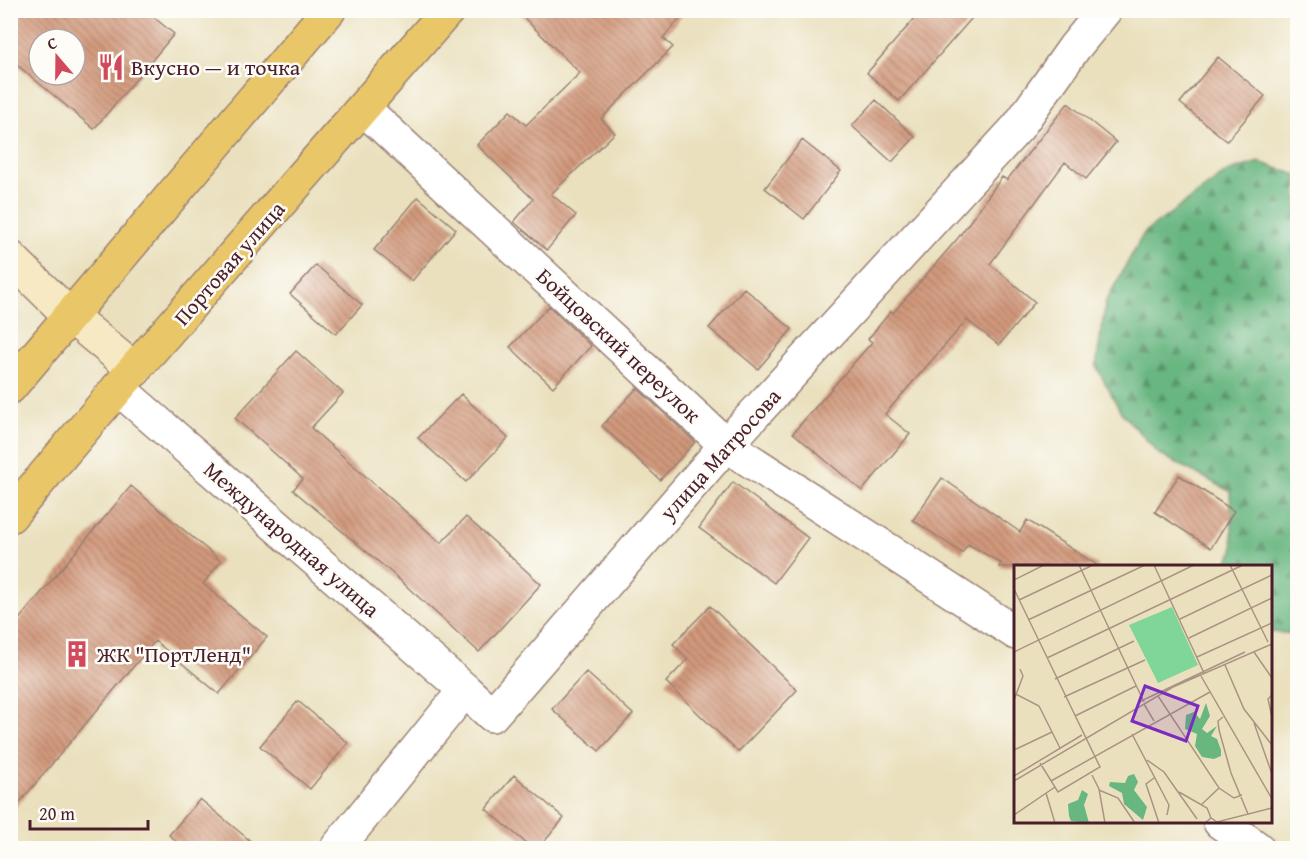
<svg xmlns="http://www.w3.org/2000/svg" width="1308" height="859" viewBox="0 0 1308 859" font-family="'Gentium Book Plus',serif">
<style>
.forest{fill:url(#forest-firs);stroke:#596a56;stroke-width:1.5}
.building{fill:url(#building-back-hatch);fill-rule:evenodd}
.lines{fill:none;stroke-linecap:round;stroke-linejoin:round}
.minor-casing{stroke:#9a8074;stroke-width:36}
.secondary-casing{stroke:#9a8074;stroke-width:36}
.primary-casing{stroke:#9a8074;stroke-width:36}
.minor{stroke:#fff;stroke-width:33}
.secondary{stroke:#f6e9c3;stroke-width:33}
.primary{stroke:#e9c769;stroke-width:33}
.labels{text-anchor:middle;stroke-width:5;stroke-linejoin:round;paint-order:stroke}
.poi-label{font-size:22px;fill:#4a1f2b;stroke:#fdfcf7;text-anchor:start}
.street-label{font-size:22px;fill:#4a1f2b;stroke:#fdfcf7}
.inset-road{fill:none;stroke:#aa9383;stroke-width:1.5}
.view{fill:#7b2cbf;fill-opacity:0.15;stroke:#7b2cbf;stroke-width:3}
.inset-edge{fill:none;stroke:#4a1f2b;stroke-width:3}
</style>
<defs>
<pattern id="forest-firs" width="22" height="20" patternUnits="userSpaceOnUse" patternTransform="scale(1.5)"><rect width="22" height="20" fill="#68b680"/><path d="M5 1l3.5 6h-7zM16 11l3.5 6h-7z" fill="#589369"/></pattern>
<pattern id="building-back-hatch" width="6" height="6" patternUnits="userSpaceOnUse" patternTransform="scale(1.5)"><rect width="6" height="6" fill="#d2997c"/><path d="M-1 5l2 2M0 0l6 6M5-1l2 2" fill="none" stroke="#ac7c66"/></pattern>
</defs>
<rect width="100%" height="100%" fill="#fdfcf7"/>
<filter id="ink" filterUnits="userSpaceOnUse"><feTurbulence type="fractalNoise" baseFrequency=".0167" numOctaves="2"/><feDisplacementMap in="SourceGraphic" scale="12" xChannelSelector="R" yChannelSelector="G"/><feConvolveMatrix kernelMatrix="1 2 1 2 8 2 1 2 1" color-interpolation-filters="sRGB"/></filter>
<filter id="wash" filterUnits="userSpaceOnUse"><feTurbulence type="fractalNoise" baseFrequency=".008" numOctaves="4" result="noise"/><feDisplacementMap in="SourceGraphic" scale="24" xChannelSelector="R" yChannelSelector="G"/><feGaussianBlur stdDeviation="1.35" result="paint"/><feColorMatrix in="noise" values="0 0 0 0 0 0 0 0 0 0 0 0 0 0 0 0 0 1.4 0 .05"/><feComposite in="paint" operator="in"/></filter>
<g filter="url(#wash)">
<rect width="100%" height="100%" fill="#eae0be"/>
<path class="forest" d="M1259 162 1297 175V634L1271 632 1270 566H1224L1233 552 1230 491 1159 454 1121 412 1096 366 1106 301 1144 233 1227 172Z"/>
<g id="blocks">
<path class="building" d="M10 10H145L174 34 94 129 10 59ZM39 39H75V75H39Z
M516 10H687L663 38 673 47 601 119 615 133 551 194 576 215 547 250 514 222 533 199 477 145 510 111 526 125 580 73Z
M922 10H979L899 101 867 73Z
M1218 57 1265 96 1227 141 1180 103Z
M876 100 915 137 892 162 852 126Z
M1068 103 1116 142 1086 179 1065 162 990 264 1035 302 999 345 967 320 885 414 910 434 862 491 793 433 872 342 868 339 891 311 893 313 958 238 1002 177 1007 180Z
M802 140 841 171 804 219 765 188Z
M418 197 456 229 412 281 374 250Z
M316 265 362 305 336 334 290 294Z
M744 288 792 329 758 369 709 328Z
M549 306 591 346 553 387 510 347Z
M296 351 343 393 311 428 441 543 466 517 541 584 479 652 392 573 293 490 303 479 235 418Z
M637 388 695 442 660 480 602 426Z
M461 394 508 438 466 482 418 438Z
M1179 475 1234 511 1211 548 1155 512Z
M942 478 1020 532 1027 520 1100 567H999L1001 563 968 544 962 553 913 520Z
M733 482 808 538 774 583 699 528Z
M131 486 221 561 203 584 267 637 219 694 155 641 10 814V630Z
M710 606 797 690 738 752 666 682 688 659 673 644Z
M586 672 633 714 599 751 552 709Z
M298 701 348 743 310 789 260 746Z
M514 775 564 818 538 849H533L486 809Z
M200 799 260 849H185L169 835Z"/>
</g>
</g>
<g filter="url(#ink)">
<use href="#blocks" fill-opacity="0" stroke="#9a8074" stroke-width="1.5"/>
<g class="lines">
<defs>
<path id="minor" d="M363 108 726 445 1016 633
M118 388 465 690
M1220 822 1257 848
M337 848 465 690 492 715 726 445 1018 127 1074 48 1105 10"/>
<path id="secondary" d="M10 257 70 316 135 370"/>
<path id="primary" d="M10 387 329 10
M10 516 118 388 448 10"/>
</defs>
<use href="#minor" class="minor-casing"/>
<use href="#secondary" class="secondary-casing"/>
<use href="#primary" class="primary-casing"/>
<use href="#minor" class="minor"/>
<use href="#secondary" class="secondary"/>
<use href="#primary" class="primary"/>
</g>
</g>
<defs>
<symbol id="restaurant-bare" viewBox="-9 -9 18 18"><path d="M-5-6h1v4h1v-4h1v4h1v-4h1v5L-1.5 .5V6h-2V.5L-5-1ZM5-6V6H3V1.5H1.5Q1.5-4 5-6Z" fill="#d1495b" stroke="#fdfcf7" stroke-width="2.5" paint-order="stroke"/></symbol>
<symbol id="building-bare" viewBox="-9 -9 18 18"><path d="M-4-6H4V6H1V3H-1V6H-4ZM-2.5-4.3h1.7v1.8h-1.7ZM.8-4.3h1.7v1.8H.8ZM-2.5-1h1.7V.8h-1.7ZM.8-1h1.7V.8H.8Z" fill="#d1495b" stroke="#fdfcf7" stroke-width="2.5" paint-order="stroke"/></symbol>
</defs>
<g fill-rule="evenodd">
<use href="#restaurant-bare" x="92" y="48" width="38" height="38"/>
<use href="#building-bare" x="58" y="635" width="38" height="38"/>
</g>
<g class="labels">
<g class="poi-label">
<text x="131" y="75">Вкусно — и точка</text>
<text x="97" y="662">ЖК "ПортЛенд"</text>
</g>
<g class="street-label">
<text transform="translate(229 263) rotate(-49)" y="8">Портовая улица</text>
<text transform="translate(619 345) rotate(43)" y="8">Бойцовский переулок</text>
<text transform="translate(720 454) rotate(-48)" y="8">улица Матросова</text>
<text transform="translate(292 539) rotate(41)" y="8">Международная улица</text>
</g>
</g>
<g transform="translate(1014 565)">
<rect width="258" height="258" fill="#eae0be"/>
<path d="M192 138 196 151 188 164 193 168 203 161 197 171 203 174 207 185V191L200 194 188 192 181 181 183 169 171 164 172 150 180 147 186 154ZM120 209 124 217 120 225 133 242 129 255 110 239 108 228 95 221 96 217 111 218 114 211ZM68 225 74 229 70 240 75 258 57 256 55 251 54 239 64 235Z" fill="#68b680"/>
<path d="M158 42 184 100 144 118 115 60Z" fill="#80d598"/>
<path class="inset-road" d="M65 0 130 137M140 0 190 108M216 0 254 77M0 15 30 0M0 24 86 202 44 227 26 198M5 35 79 0M166 54 258 10M14 55 131 0M175 73 258 33M0 87 180 0M240 87 258 113M183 92 258 58M33 93 229 0M211 100 230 144 258 180M187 111 258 234M41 114 120 76M0 128 25 141 46 183M258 130 254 134 258 152M144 131 205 223 220 233 228 230M50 132 131 95M0 135 9 111 6 104M125 137 231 87M130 139 140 156M61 151 122 121M209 152 204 156 205 165 217 208 234 249M240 158 258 209M118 169 155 240 153 250M0 185 38 167M133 195 150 207 183 254M78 210 85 224 91 258M0 211 68 170M140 213 132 219 145 258M0 216 159 122 258 79M37 216 196 127M85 225 104 233 121 258M165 227 193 243 197 253M32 228 41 258M187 240 205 223M0 250 41 222M191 258 197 253 203 257 258 243"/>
<path class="view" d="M131 121 184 141 172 176 118 156Z"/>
<rect width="258" height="258" class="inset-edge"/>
</g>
<rect width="1308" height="859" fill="none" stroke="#fdfcf7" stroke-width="36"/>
<g transform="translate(57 57) rotate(340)"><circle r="28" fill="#fdfcf7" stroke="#b5a4a5" stroke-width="1.5"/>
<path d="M0-4.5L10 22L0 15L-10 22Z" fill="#d1495b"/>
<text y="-9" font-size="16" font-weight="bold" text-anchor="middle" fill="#4a1f2b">С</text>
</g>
<path d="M30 820v9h118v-9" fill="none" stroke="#4a1f2b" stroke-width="3"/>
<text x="39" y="820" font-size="18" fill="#4a1f2b" stroke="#fdfcf7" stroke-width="4.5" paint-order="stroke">20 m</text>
</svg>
